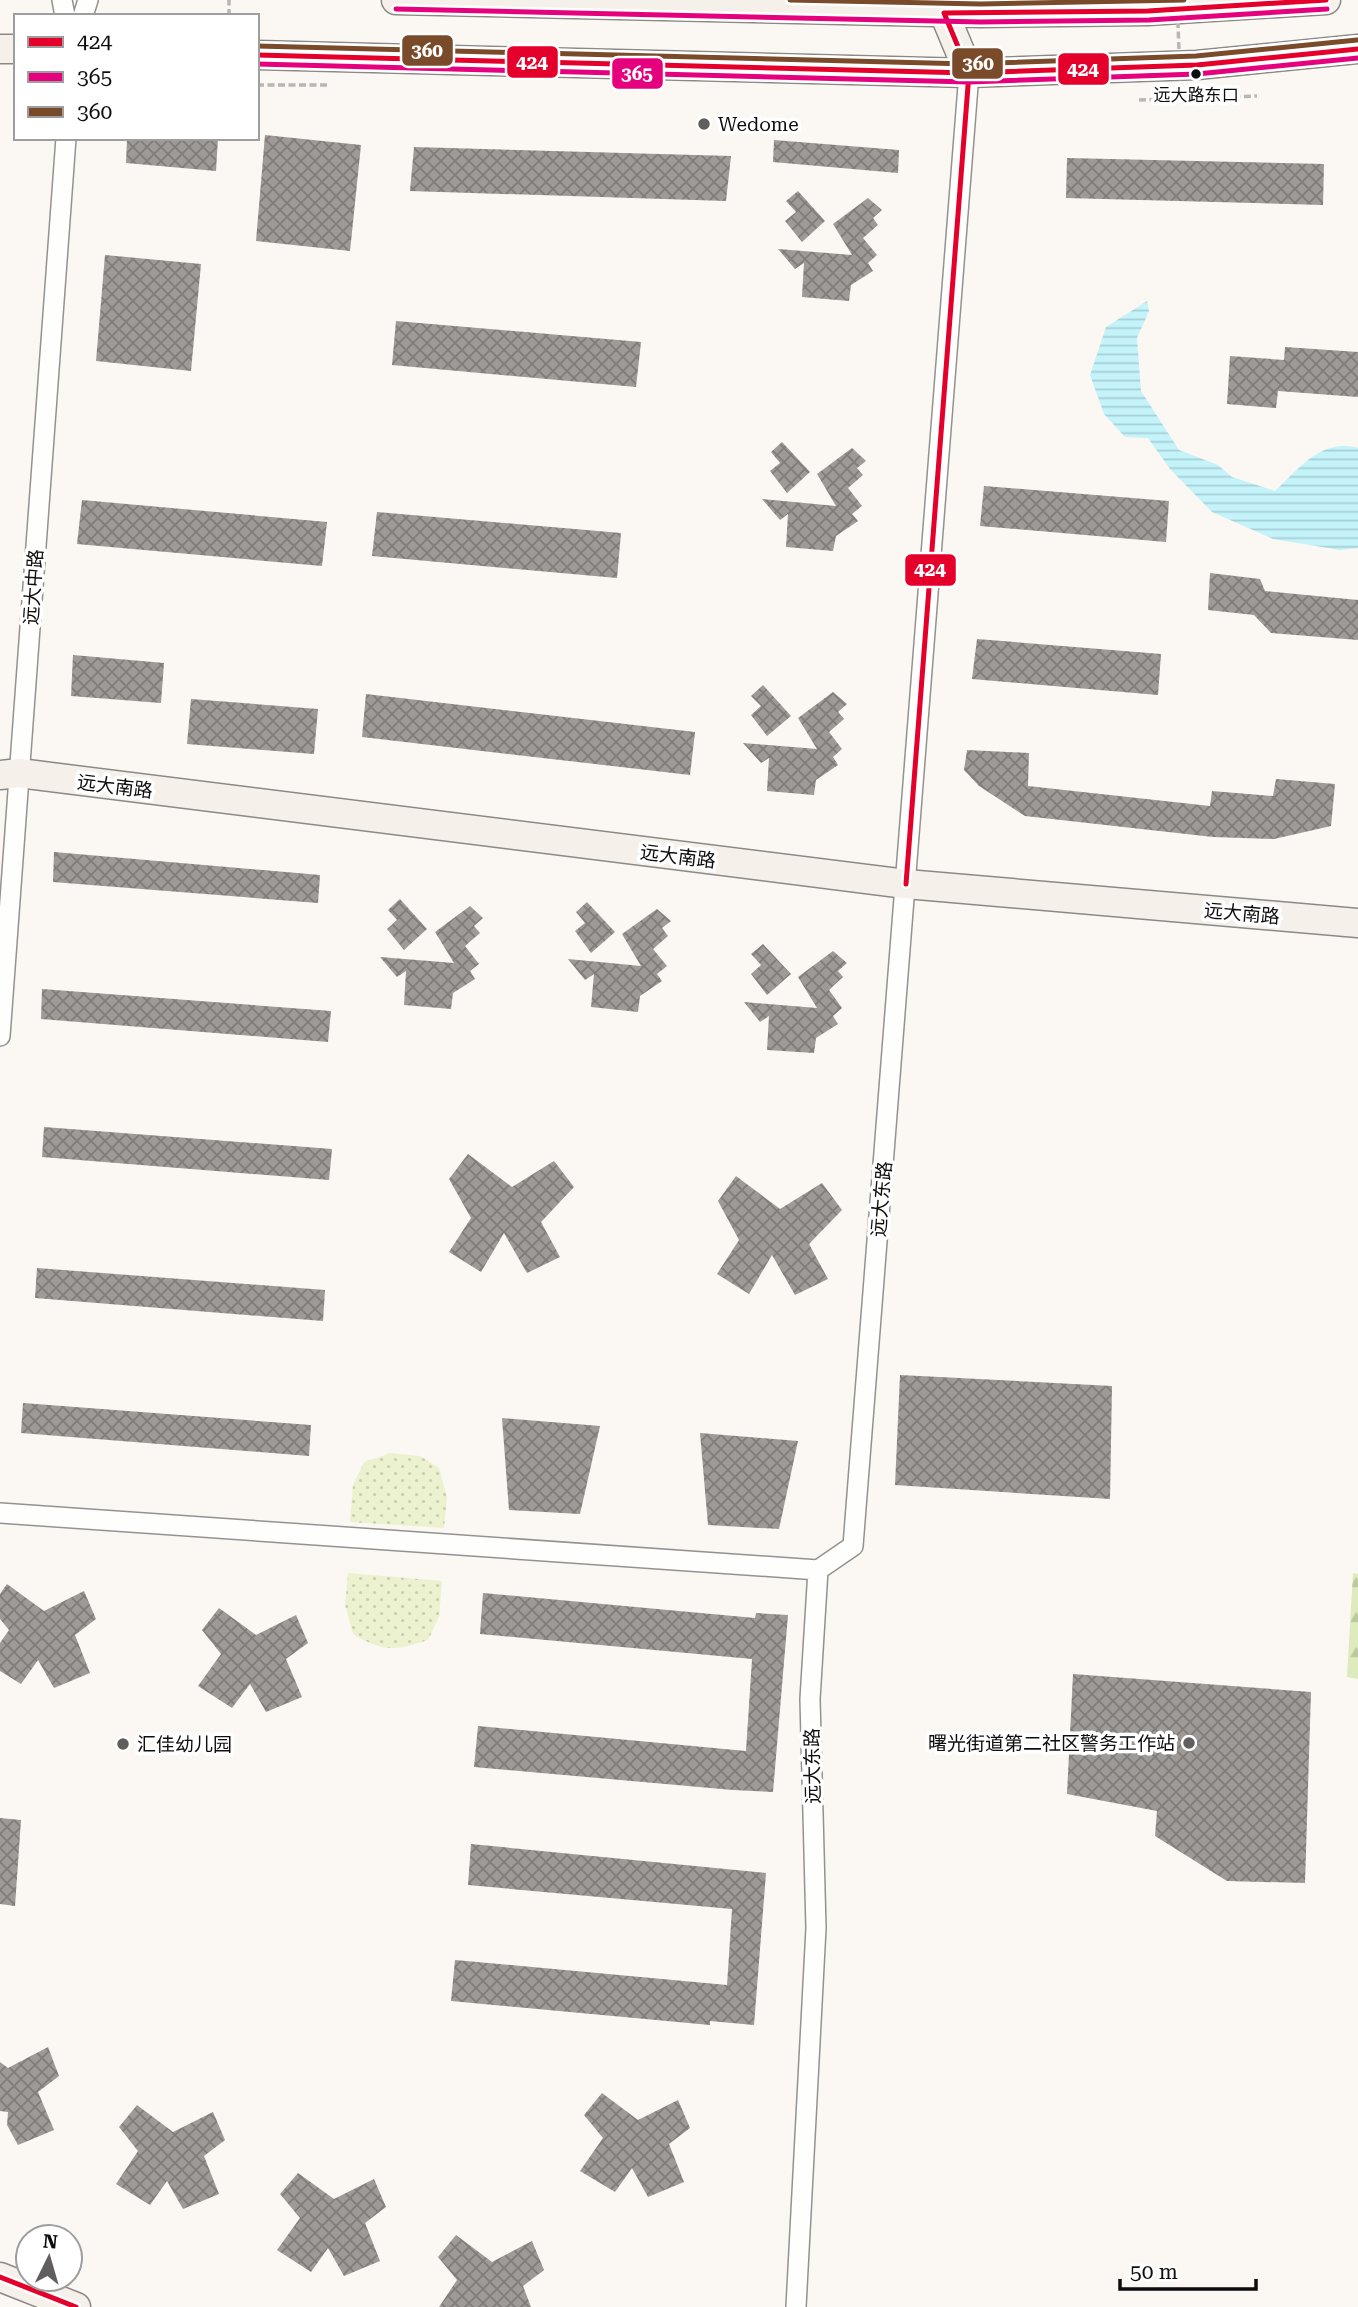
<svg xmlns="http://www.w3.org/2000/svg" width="1358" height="2307" viewBox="0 0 1358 2307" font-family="'Roboto Serif','Noto Sans SC',serif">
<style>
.forest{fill:url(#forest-firs)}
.park{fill:url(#park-dots)}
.water{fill:url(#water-rules)}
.building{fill:url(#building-cross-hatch)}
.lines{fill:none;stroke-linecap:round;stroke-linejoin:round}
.street-casing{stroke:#949290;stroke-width:22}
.secondary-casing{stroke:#8b8987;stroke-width:31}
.path{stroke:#b8b7b6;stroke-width:3.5;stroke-dasharray:7 3.5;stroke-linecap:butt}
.street{stroke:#fefefd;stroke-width:19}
.secondary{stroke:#f5f1ea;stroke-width:28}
.path-bridge{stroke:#b8b7b6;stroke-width:3.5;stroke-dasharray:7 3.5;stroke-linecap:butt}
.bus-1-casing{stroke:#fff;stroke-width:10}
.bus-2-casing{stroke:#fff;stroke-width:10}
.bus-3-casing{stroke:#fff;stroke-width:10}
.bus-1{stroke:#e4002b;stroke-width:5}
.bus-2{stroke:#e5007d;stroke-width:5}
.bus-3{stroke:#7a4b2a;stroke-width:5}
.bus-dot{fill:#0d0d0d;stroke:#fff;stroke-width:2.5}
.poi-dot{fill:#605f5d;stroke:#fff;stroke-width:2.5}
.labels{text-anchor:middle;stroke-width:7;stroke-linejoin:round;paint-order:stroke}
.bus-label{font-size:17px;fill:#0d0d0d;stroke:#fff}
.poi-label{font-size:19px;fill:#0d0d0d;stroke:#fff;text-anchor:start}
.street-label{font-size:19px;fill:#0d0d0d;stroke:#fff}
.line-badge{stroke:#fff;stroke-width:2.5}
.badge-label{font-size:19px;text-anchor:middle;font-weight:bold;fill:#fff}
</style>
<defs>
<pattern id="forest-firs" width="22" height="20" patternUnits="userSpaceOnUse" patternTransform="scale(1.75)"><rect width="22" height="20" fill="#deebbc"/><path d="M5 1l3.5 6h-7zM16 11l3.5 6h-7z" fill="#bdc8a0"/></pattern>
<pattern id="park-dots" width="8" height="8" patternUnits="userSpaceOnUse" patternTransform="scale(1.75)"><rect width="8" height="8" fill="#ecf2cf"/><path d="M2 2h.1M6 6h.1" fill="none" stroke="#c9ceb1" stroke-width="1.8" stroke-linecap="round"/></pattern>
<pattern id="water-rules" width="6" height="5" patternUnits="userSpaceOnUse" patternTransform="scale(1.75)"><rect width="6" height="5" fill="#c4f3fa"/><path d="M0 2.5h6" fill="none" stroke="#a7cfd5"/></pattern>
<pattern id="building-cross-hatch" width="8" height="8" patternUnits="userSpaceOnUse" patternTransform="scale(1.75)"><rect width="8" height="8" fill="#9e9a97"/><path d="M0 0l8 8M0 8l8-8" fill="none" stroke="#7f7c7a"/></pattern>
</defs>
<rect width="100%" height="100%" fill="#fbf7f2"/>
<path class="forest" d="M1353 1573 1358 1574V1679L1347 1677Z"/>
<path class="park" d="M391 1453 420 1456 439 1468 447 1497 444 1528 350 1522 353 1485 364 1462Z
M348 1573 442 1581 439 1617 428 1640C395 1651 383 1652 353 1634L345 1605Z"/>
<path class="water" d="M1147 301 1149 311 1137 338 1141 391 1179 450 1218 465 1232 477 1275 491C1299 469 1321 438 1358 448V548L1340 550 1273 539 1212 512 1170 469 1148 438 1125 437 1104 414 1090 375 1106 327Z"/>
<path class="building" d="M265 135 361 145 350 251 256 241Z
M127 138H218L216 171 126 163Z
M774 140 899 150 898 173 773 162Z
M414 147 731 156 726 201 410 191Z
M1067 158 1324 164 1323 205 1066 198Z
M798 191 825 221 802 242 785 221 796 212 786 201Z
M868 198 882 210 873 218 878 225 863 238 877 255 868 263 873 271 851 285 849 301 802 297 804 263 795 269 778 249 852 255 833 224Z
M105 255 201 264 191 371 96 361Z
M396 321 641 342 636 387 392 365Z
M1285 347 1358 352V397L1278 391 1276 408 1227 404 1230 356 1284 360Z
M782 442 810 472 787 493 770 471 780 463 771 452Z
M852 448 866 461 857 468 863 475 848 488 862 506 852 514 858 521 836 536 833 551 786 547 788 514 780 520 762 499 836 506 817 474Z
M984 486 1169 501 1166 542 980 526Z
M82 500 327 522 322 566 77 544Z
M377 512 621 533 617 578 372 556Z
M1210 573 1260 579 1265 591 1358 600V640L1271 633 1254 615 1208 610Z
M977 639 1161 654 1158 695 972 679Z
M73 655 164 663 161 703 71 696Z
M763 685 791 716 767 736 751 715 761 706 751 696Z
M833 692 847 704 838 712 844 719 829 732 842 749 833 757 838 765 816 780 814 795 767 791 769 758 761 763 743 743 817 749 798 718Z
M366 694 695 732 690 775 362 737Z
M191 699 318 709 314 754 187 744Z
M967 750 1029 753 1028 786 1210 806 1212 791 1273 796 1276 779 1335 784 1331 826 1274 839 1213 837 1025 816 979 786 964 770Z
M54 852 320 875 318 903 53 882Z
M400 899 427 929 404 950 387 929 397 920 388 910Z
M587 902 615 932 591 953 575 931 585 923 576 912Z
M470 906 483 918 474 926 480 933 465 946 479 964 470 971 475 979 453 993 451 1009 404 1005 406 971 397 977 380 957 454 963 435 932Z
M657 909 671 921 662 928 668 936 653 949 667 966 657 974 662 981 640 996 638 1012 591 1007 594 974 585 980 568 959 641 966 622 934Z
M763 944 791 974 767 995 751 974 761 965 751 954Z
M833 951 847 963 838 971 843 977 829 990 842 1008 833 1016 838 1024 816 1038 814 1053 767 1050 769 1016 760 1022 744 1002 817 1008 798 977Z
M42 989 331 1011 328 1042 41 1019Z
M44 1127 332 1149 329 1180 42 1157Z
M468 1154 512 1187 554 1161 574 1187 541 1222 560 1257 527 1273 504 1233 481 1272 449 1252 471 1218 449 1179Z
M736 1176 780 1209 822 1183 842 1210 809 1244 828 1279 795 1295 772 1255 749 1294 717 1274 739 1240 718 1201Z
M37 1268 325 1290 323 1321 35 1298Z
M900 1375 1112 1386 1110 1499 895 1485Z
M23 1403 311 1425 309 1456 21 1433Z
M502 1418 600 1426 580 1514 509 1510Z
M700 1433 798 1441 779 1529 708 1525Z
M7 1584 44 1611 84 1591 96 1619 75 1635 90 1673 54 1688 38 1660 21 1684 0 1671V1643L9 1630 0 1619V1594Z
M483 1593 755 1618 756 1613 788 1615 773 1792 733 1790 474 1767 478 1726 746 1751 752 1659 480 1634Z
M219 1608 256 1635 296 1615 308 1643 286 1659 302 1697 266 1712 250 1684 232 1708 198 1686 221 1654 202 1630Z
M1073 1674 1311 1692 1305 1883 1227 1881 1155 1836 1157 1811 1067 1794Z
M0 1818 21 1820 15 1906 0 1904Z
M471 1844 766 1873 754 2025 710 2021V2025L451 2001 455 1960 727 1985 732 1909 468 1885Z
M48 2047 59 2076 38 2092 54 2130 18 2145 7 2125 8 2112 0 2111V2062L8 2068Z
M602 2093 638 2120 678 2100 690 2128 669 2144 684 2182 648 2197 632 2168 615 2192 580 2171 603 2138 584 2115Z
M137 2105 173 2132 213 2112 225 2140 204 2156 219 2194 183 2209 167 2181 150 2205 116 2184 138 2151 119 2127Z
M298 2173 334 2199 374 2179 386 2207 365 2223 380 2261 344 2276 328 2248 311 2272 277 2250 300 2218 280 2194Z
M456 2235 492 2262 532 2241 544 2270 523 2286 531 2307H439L457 2280 438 2257Z"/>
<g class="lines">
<defs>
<path id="street" d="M62 0 65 16
M83 16 88 0
M0 1036 66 138
M0 1513 818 1570
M796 2307 816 1928 810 1699 818 1570 853 1546 969 73"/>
<path id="secondary" d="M396 0 981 13 1148 11 1326 0
M944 13 969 73
M0 49H16
M257 55 969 73 1197 65 1358 49
M0 775 19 773 906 884 1358 923
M0 2277 76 2307"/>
</defs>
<use href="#street" class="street-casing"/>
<use href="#secondary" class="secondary-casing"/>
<path class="path" d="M229 16V0
M257 85H327
M1139 100 1257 96"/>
<use href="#street" class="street"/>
<use href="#secondary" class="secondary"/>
<path class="path-bridge" d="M1177 0 1181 99"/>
<defs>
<path id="bus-1" d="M257 55 969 73 1197 65 1358 49
M906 884 969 73 944 13 1148 11 1326 0
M0 2277 76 2307"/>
<path id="bus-2" d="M396 9 981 22 1149 20 1327 9
M257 64 969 82 1197 74 1358 58"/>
<path id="bus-3" d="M790 0 981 4 1184 0
M257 46 969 64 1196 56 1357 40"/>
</defs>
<use href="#bus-1" class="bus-1-casing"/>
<use href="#bus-2" class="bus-2-casing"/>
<use href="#bus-3" class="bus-3-casing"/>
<use href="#bus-1" class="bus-1"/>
<use href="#bus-2" class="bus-2"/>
<use href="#bus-3" class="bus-3"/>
</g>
<circle class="bus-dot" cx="1196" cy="74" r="6"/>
<g class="poi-dot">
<circle cx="704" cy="124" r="7"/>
<circle cx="1189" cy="1743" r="7"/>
<circle cx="123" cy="1744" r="7"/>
</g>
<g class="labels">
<g class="bus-label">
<text x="1196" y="101">远大路东口</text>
</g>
<g class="poi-label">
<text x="718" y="131">Wedome</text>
<text x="1175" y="1750" text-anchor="end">曙光街道第二社区警务工作站</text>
<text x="137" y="1751">汇佳幼儿园</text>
</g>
<g class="street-label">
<text transform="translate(33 587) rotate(-86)" y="7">远大中路</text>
<text transform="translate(115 786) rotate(7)" y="7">远大南路</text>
<text transform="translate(678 856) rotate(7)" y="7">远大南路</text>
<text transform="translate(1242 913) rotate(5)" y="7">远大南路</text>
<text transform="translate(881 1199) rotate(-85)" y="7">远大东路</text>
<text transform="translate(812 1766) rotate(-91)" y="7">远大东路</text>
</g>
</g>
<g class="line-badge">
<rect x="401" y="34" width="53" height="33" rx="7" fill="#7a4b2a"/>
<rect x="506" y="45" width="53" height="34" rx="7" fill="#e4002b"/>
<rect x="951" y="47" width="53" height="33" rx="7" fill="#7a4b2a"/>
<rect x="1057" y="52" width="53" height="34" rx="7" fill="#e4002b"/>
<rect x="611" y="57" width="53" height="33" rx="7" fill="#e5007d"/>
<rect x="904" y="553" width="53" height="34" rx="7" fill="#e4002b"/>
</g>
<g class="badge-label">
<text x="427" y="57">360</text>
<text x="532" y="69">424</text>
<text x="978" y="70">360</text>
<text x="1083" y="76">424</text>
<text x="637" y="80">365</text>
<text x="930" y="576">424</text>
</g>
<rect x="14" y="14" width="245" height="126" fill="#ffffff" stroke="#9e9e9e" stroke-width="2"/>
<rect x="28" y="37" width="35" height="10" fill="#e4002b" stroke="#9e9e9e" stroke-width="2"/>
<text x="77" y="49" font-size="21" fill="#0d0d0d">424</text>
<rect x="28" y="72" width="35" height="10" fill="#e5007d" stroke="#9e9e9e" stroke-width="2"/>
<text x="77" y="84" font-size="21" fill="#0d0d0d">365</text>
<rect x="28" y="107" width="35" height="10" fill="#7a4b2a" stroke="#9e9e9e" stroke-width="2"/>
<text x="77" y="119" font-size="21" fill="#0d0d0d">360</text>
<g transform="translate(49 2258) rotate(5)"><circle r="33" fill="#ffffff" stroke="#9e9e9e" stroke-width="2"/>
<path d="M0-5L12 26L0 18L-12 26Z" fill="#605f5d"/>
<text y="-10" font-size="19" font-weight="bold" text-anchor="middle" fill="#0d0d0d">N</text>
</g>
<path d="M1120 2279v10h136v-10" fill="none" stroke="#0d0d0d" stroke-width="3.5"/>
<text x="1130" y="2279" font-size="21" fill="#0d0d0d" stroke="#ffffff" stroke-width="5" paint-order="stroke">50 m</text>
</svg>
